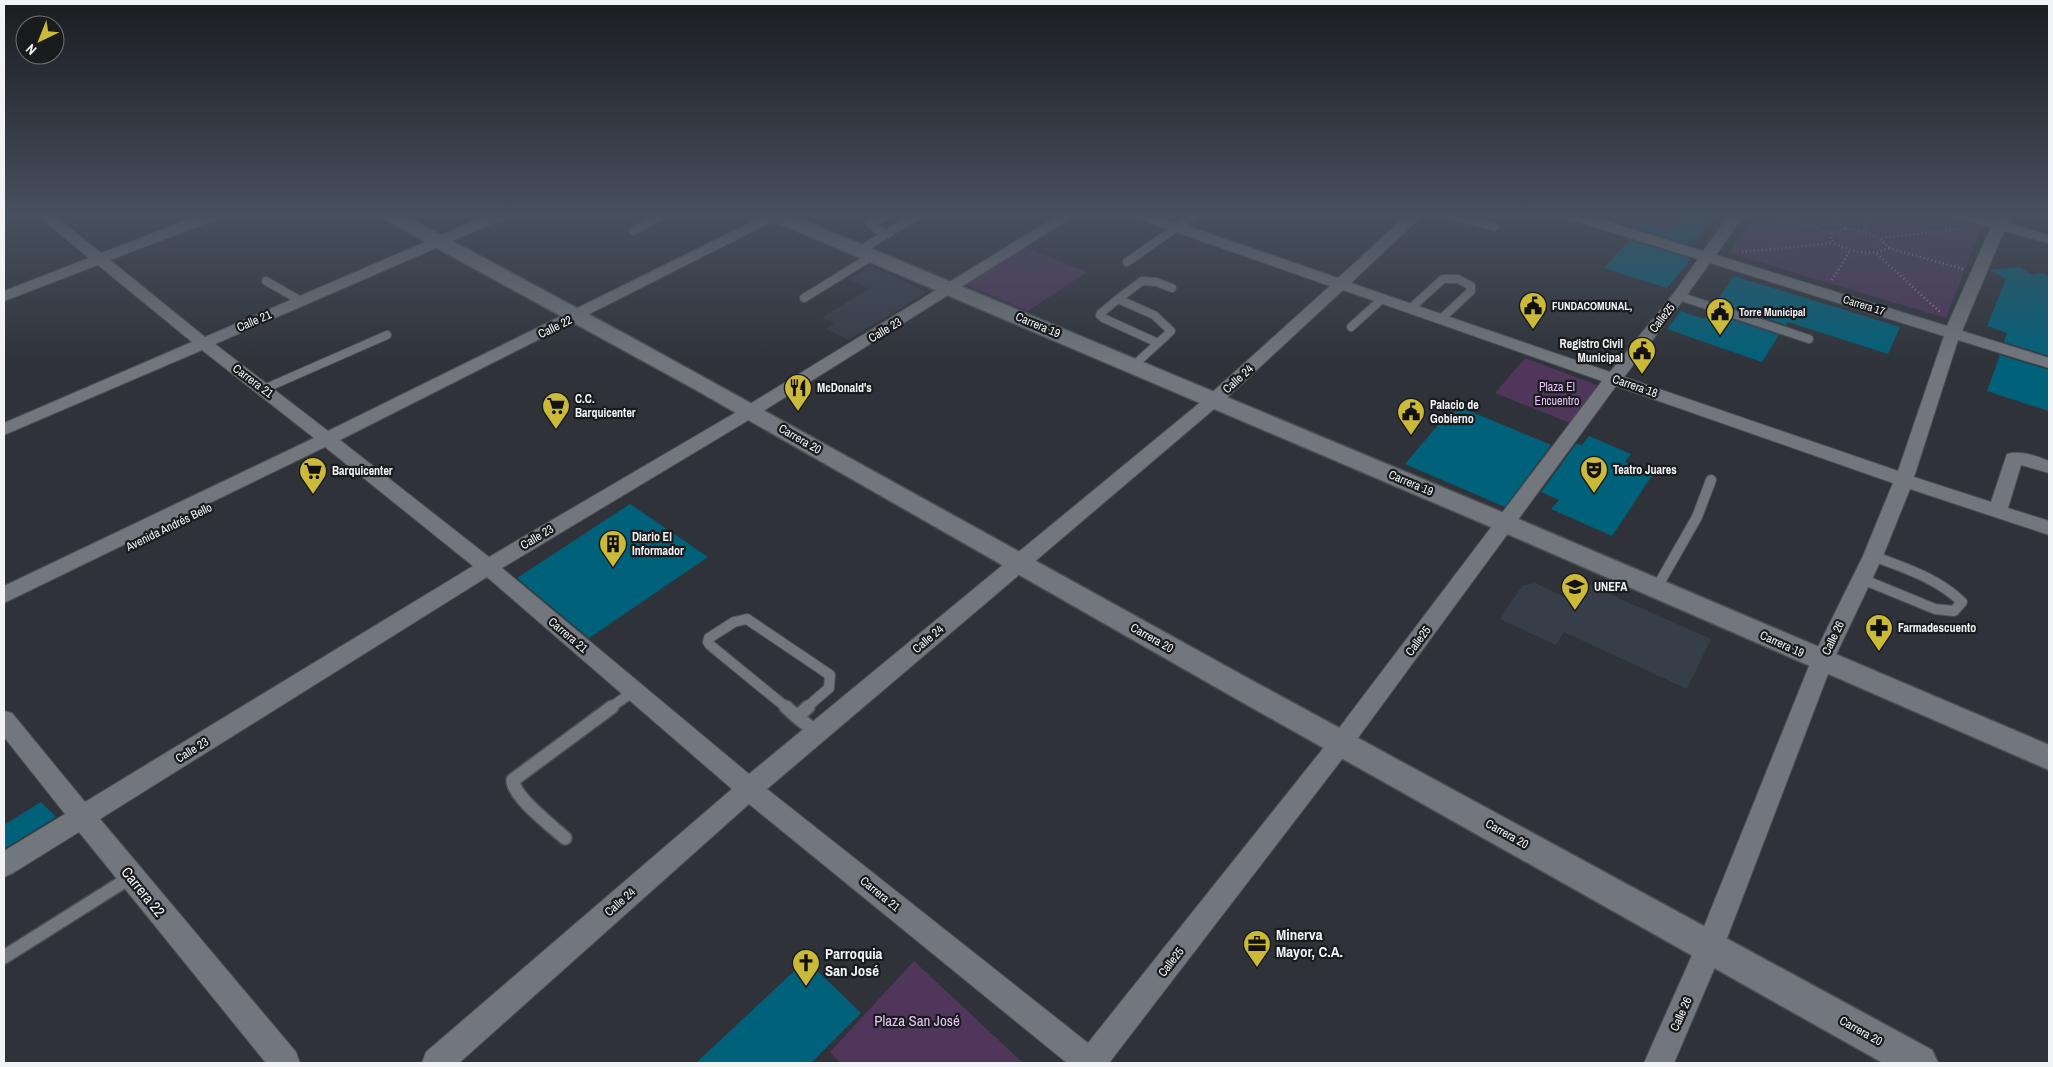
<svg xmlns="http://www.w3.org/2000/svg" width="2053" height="1067" viewBox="0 0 2053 1067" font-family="'Archivo Narrow',sans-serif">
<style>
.built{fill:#363e49}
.green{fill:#4f365a}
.building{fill:#00617a}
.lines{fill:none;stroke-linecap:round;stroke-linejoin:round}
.service-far2-casing{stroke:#4b4f54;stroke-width:10}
.service-far1-casing{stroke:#4b4f54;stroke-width:12}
.service-casing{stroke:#4b4f54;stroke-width:16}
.minor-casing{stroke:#4b4f54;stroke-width:2}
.tertiary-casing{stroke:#4b4f54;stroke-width:3}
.path{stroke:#979a9f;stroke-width:2.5;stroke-dasharray:1 3;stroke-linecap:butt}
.service-far2{stroke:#72777d;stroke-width:8}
.service-far1{stroke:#72777d;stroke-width:10}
.service{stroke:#72777d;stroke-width:13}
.minor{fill:#72777d;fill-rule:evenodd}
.tertiary{fill:#72777d;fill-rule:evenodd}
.labels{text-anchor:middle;stroke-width:4.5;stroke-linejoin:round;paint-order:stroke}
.far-street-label{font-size:11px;fill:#f1f3f7;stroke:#191b1d}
.far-poi-label{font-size:11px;font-weight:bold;fill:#f1f3f7;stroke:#191b1d;text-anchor:start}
.street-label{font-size:12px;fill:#f1f3f7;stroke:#191b1d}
.poi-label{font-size:12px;font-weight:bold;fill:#f1f3f7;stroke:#191b1d;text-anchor:start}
.park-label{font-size:12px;fill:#e8c3f8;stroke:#191b1d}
.near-street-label{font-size:15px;fill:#f1f3f7;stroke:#191b1d}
.near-poi-label{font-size:15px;font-weight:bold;fill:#f1f3f7;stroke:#191b1d;text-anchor:start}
.near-park-label{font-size:15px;fill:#e8c3f8;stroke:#191b1d}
</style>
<rect width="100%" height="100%" fill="#2f3339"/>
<path class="built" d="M872 266 927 292 848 340 826 329 834 323 822 317 869 289 848 279Z
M1582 582 1711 639 1687 689 1564 632 1556 645 1500 619 1522 586 1535 583 1571 600Z"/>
<path class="green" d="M1590 213H1706C1703 221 1705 213 1705 222 1706 232 1696 238 1689 243Z
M1757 213H1933L1982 226 1946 318 1729 253Z
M1024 247 1087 272 1028 311 964 284Z
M1525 358 1600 386 1570 423 1495 393Z
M914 961 1023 1063H841L830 1052Z"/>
<path class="building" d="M1690 213 1704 216 1706 223 1699 236 1687 244 1639 229 1644 223 1667 230 1680 224Z
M1629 240 1689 258 1690 260 1667 288 1604 268Z
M2019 267 2032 275 2043 273 2049 277V356L2004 342 2007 333 1987 326 2006 279 1990 270Z
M1734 276 1900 327 1888 354 1788 322 1786 325 1716 302Z
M1681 311 1704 319 1709 312 1779 335 1762 362 1667 329Z
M2000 355 2049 370V411L1987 391Z
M1455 405 1551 445 1505 507 1405 464Z
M1589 436 1631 454 1625 462 1653 474 1612 536 1551 509 1559 500 1541 492 1576 444 1582 445Z
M630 504 708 557 589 638 517 578Z
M41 802 56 817 4 849V825Z
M806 960 861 1013 811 1063H696Z"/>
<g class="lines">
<defs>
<path id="service-far2" d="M1443 213 1494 227
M1158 221 1168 213
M633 231 665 213
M888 234 876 229 871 224 889 213
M859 251 921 213
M1127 262 1197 213
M266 281 301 301
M1679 296 1809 339
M804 298 872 256
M1118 299 1142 281 1156 282 1172 288
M1411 308 1443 279H1458L1471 286V291L1441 319
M1351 327 1382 299
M1133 366 1168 334 1171 331 1154 315 1118 299 1101 313 1100 315 1103 318 1158 343
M264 389 387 335"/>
<path id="service-far1" d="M1862 579 1935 609 1954 611 1962 602C1937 578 1905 568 1873 556
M1656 589 1697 517 1711 480
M610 708 634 691
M787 708 710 645 708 642 709 638 734 622 747 619 830 675 829 688 806 708"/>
<path id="service" d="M786 707 797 717
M797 717 816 732
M797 717 808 707
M565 838C552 826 513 797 513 780L612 707
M4 957 131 877"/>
<path id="minor" d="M35 213H51L101 253 206 213H227L225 216 110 260 205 337 492 213H512L510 216 215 344 328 431 770 213H789L340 440 489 557 745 407 1062 213H1079L757 415 502 568 749 774 1208 396 1330 286 1130 216 1128 213H1150L1338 278 1409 213H1425L1351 283 1610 372 1674 293 1698 259 1559 216 1557 213H1580L1703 251 1731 213H1745L1716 255 1947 326 1991 227 1950 216 1948 213H1972L1994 219 1997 213H2011L2007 223 2049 235V243L2004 231 1962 331 2049 358V368L1958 340 1914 477 1991 502 2007 454C2021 450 2036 456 2049 461V473L2021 465 2008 508 2049 521V535L1910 489 1883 556 1833 661 1724 946 1674 1063H1644L1697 944 1811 661 1863 556 1893 483 1616 386 1349 750 1109 1063H1067L749 804 459 1063H422L426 1052 732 789 487 577 100 819 296 1052 300 1063H266L79 832 13 873 4 877V851L65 814 4 737V711L12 713 85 802 473 566 325 447 4 603V586L314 438 202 350 4 435V423L192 342 98 265 4 301V291L89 258ZM1710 263 1944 336 1898 471 1624 377 1684 299ZM1343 290 1602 381 1333 736 1088 1043 767 789 1220 404Z"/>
<path id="tertiary" d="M378 213H400L631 337 1253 681 1932 1050 1938 1063H1883L1233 697 696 390 380 217Z
M762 213H786L1516 518 2049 745V770L1498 530 764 217Z"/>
</defs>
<use href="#service-far2" class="service-far2-casing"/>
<use href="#service-far1" class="service-far1-casing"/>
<use href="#service" class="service-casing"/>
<use href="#minor" class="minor-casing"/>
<use href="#tertiary" class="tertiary-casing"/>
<path class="path" d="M1762 213 1830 232
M1829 213 1846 229
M1846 229C1864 231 1877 234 1889 248 1868 257 1853 252 1833 243L1830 232Z
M1864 231 1874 213
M1882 238 1958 229
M1889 248 1963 269
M1742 252 1833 243
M1877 254 1941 313
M1832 280 1850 251"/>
<use href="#service-far2" class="service-far2"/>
<use href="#service-far1" class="service-far1"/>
<use href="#service" class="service"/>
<use href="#minor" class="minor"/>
<use href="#tertiary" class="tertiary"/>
</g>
<linearGradient id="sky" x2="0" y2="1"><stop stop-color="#1a1c1f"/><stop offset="0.59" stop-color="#47505f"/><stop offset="1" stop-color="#47505f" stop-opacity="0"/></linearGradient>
<rect width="2053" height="363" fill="url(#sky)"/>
<defs>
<symbol id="civic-pin" viewBox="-11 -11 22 30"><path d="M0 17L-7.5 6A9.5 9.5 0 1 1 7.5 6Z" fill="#cbb939" stroke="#191b1d"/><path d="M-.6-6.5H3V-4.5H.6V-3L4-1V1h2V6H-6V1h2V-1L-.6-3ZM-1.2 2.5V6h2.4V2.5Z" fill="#111"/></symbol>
<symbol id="restaurant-pin" viewBox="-11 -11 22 30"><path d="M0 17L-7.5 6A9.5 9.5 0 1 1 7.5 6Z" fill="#cbb939" stroke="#191b1d"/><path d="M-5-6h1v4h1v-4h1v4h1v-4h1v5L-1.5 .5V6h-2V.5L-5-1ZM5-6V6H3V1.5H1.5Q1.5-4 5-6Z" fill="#111"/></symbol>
<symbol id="supermarket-pin" viewBox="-11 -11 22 30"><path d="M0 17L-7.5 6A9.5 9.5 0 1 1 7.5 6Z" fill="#cbb939" stroke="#191b1d"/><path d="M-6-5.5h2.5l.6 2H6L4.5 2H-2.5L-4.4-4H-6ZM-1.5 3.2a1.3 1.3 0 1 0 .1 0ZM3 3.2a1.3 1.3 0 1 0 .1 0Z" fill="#111"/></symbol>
<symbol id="theatre-pin" viewBox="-11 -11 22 30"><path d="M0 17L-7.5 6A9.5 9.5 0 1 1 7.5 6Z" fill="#cbb939" stroke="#191b1d"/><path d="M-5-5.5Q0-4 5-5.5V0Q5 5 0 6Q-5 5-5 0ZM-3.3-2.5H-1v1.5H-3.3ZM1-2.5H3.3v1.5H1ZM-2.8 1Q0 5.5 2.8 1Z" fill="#111"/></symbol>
<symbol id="building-pin" viewBox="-11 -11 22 30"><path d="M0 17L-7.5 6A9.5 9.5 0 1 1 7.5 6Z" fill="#cbb939" stroke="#191b1d"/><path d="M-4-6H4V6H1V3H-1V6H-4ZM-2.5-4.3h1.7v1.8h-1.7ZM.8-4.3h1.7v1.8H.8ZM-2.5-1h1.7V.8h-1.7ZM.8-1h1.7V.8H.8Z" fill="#111"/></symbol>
<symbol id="university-pin" viewBox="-11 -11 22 30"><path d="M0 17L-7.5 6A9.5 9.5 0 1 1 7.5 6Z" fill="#cbb939" stroke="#191b1d"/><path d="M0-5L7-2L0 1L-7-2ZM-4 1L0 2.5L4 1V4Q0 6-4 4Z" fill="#111"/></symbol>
<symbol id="pharmacy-pin" viewBox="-11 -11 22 30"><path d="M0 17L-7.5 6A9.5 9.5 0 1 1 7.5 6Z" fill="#cbb939" stroke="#191b1d"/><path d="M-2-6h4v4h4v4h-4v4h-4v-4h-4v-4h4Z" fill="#111"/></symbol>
<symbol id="office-pin" viewBox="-11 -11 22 30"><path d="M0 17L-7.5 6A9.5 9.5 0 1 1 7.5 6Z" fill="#cbb939" stroke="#191b1d"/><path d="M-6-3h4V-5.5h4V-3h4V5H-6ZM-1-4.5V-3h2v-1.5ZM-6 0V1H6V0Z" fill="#111"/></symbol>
<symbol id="church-pin" viewBox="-11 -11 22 30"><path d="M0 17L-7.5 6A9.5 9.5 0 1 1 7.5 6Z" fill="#cbb939" stroke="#191b1d"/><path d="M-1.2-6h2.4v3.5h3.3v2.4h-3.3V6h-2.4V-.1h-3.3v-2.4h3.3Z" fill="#111"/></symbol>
</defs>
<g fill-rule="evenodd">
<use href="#civic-pin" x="1517" y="290" width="32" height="43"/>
<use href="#civic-pin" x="1704" y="296" width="32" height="43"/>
<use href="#civic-pin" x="1626" y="335" width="32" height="43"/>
<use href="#restaurant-pin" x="782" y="372" width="32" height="43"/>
<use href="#supermarket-pin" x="540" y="390" width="32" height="43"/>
<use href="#civic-pin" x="1395" y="396" width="32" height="43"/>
<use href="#theatre-pin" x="1578" y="454" width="32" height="43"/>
<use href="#supermarket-pin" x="297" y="455" width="32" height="43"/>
<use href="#building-pin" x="597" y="528" width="32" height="43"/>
<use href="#university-pin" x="1559" y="571" width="32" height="43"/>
<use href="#pharmacy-pin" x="1863" y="612" width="32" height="43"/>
<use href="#office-pin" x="1241" y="928" width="32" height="43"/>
<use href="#church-pin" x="790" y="947" width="32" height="43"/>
</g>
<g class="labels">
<g class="far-street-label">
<text transform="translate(1864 305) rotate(17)" y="4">Carrera 17</text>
</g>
<g class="far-poi-label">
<text x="1552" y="310">FUNDACOMUNAL,</text>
<text x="1739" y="316">Torre Municipal</text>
</g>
<g class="street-label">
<text transform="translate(1662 318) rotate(-52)" y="4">Calle25</text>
<text transform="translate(254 321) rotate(-23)" y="4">Calle 21</text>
<text transform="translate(1038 325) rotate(23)" y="4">Carrera 19</text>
<text transform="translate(555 327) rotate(-26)" y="4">Calle 22</text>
<text transform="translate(885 330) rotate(-31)" y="4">Calle 23</text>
<text transform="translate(1238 379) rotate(-42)" y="4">Calle 24</text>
<text transform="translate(253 381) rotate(37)" y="4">Carrera 21</text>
<text transform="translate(1635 386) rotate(19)" y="4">Carrera 18</text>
<text transform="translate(800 439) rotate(30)" y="4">Carrera 20</text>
<text transform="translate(1411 483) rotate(23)" y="4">Carrera 19</text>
<text transform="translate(169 527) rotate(-26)" y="4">Avenida Andrés Bello</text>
<text transform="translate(537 537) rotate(-31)" y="4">Calle 23</text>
<text transform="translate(568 635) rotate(40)" y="4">Carrera 21</text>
<text transform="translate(1152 638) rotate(29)" y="4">Carrera 20</text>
<text transform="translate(1833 638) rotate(-64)" y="4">Calle 26</text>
<text transform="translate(928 639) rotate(-40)" y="4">Calle 24</text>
<text transform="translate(1418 641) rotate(-53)" y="4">Calle25</text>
<text transform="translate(1782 644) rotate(24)" y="4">Carrera 19</text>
<text transform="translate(192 750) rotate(-32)" y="4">Calle 23</text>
<text transform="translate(1507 834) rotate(29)" y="4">Carrera 20</text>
<text transform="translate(880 894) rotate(39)" y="4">Carrera 21</text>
<text transform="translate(620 902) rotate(-41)" y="4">Calle 24</text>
<text transform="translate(1171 962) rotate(-52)" y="4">Calle25</text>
<text transform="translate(1681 1014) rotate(-66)" y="4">Calle 26</text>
<text transform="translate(1861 1031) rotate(29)" y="4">Carrera 20</text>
</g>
<g class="poi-label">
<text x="1623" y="348" text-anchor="end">Registro Civil<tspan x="1623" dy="14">Municipal</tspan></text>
<text x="817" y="392">McDonald's</text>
<text x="575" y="403">C.C.<tspan x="575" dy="14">Barquicenter</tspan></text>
<text x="1430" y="409">Palacio de<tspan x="1430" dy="14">Gobierno</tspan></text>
<text x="1613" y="474">Teatro Juares</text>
<text x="332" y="475">Barquicenter</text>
<text x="632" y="541">Diario El<tspan x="632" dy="14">Informador</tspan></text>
<text x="1594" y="591">UNEFA</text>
<text x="1898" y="632">Farmadescuento</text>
</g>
<g class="park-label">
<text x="1557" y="391">Plaza El<tspan x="1557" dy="14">Encuentro</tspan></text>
</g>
<g class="near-street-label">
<text transform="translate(143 892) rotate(51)" y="5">Carrera 22</text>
</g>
<g class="near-poi-label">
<text x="1276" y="940">Minerva<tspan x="1276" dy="17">Mayor, C.A.</tspan></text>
<text x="825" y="959">Parroquia<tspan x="825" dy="17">San José</tspan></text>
</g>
<g class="near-park-label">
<text x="917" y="1026">Plaza San José</text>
</g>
</g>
<rect width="2053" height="1067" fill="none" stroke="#f1f3f7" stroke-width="10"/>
<g transform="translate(40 40) rotate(223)"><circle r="24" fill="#191b1d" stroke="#6f7174"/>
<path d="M0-4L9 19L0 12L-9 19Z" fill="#cbb939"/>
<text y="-8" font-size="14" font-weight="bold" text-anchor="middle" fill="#f1f3f7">N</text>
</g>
</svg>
